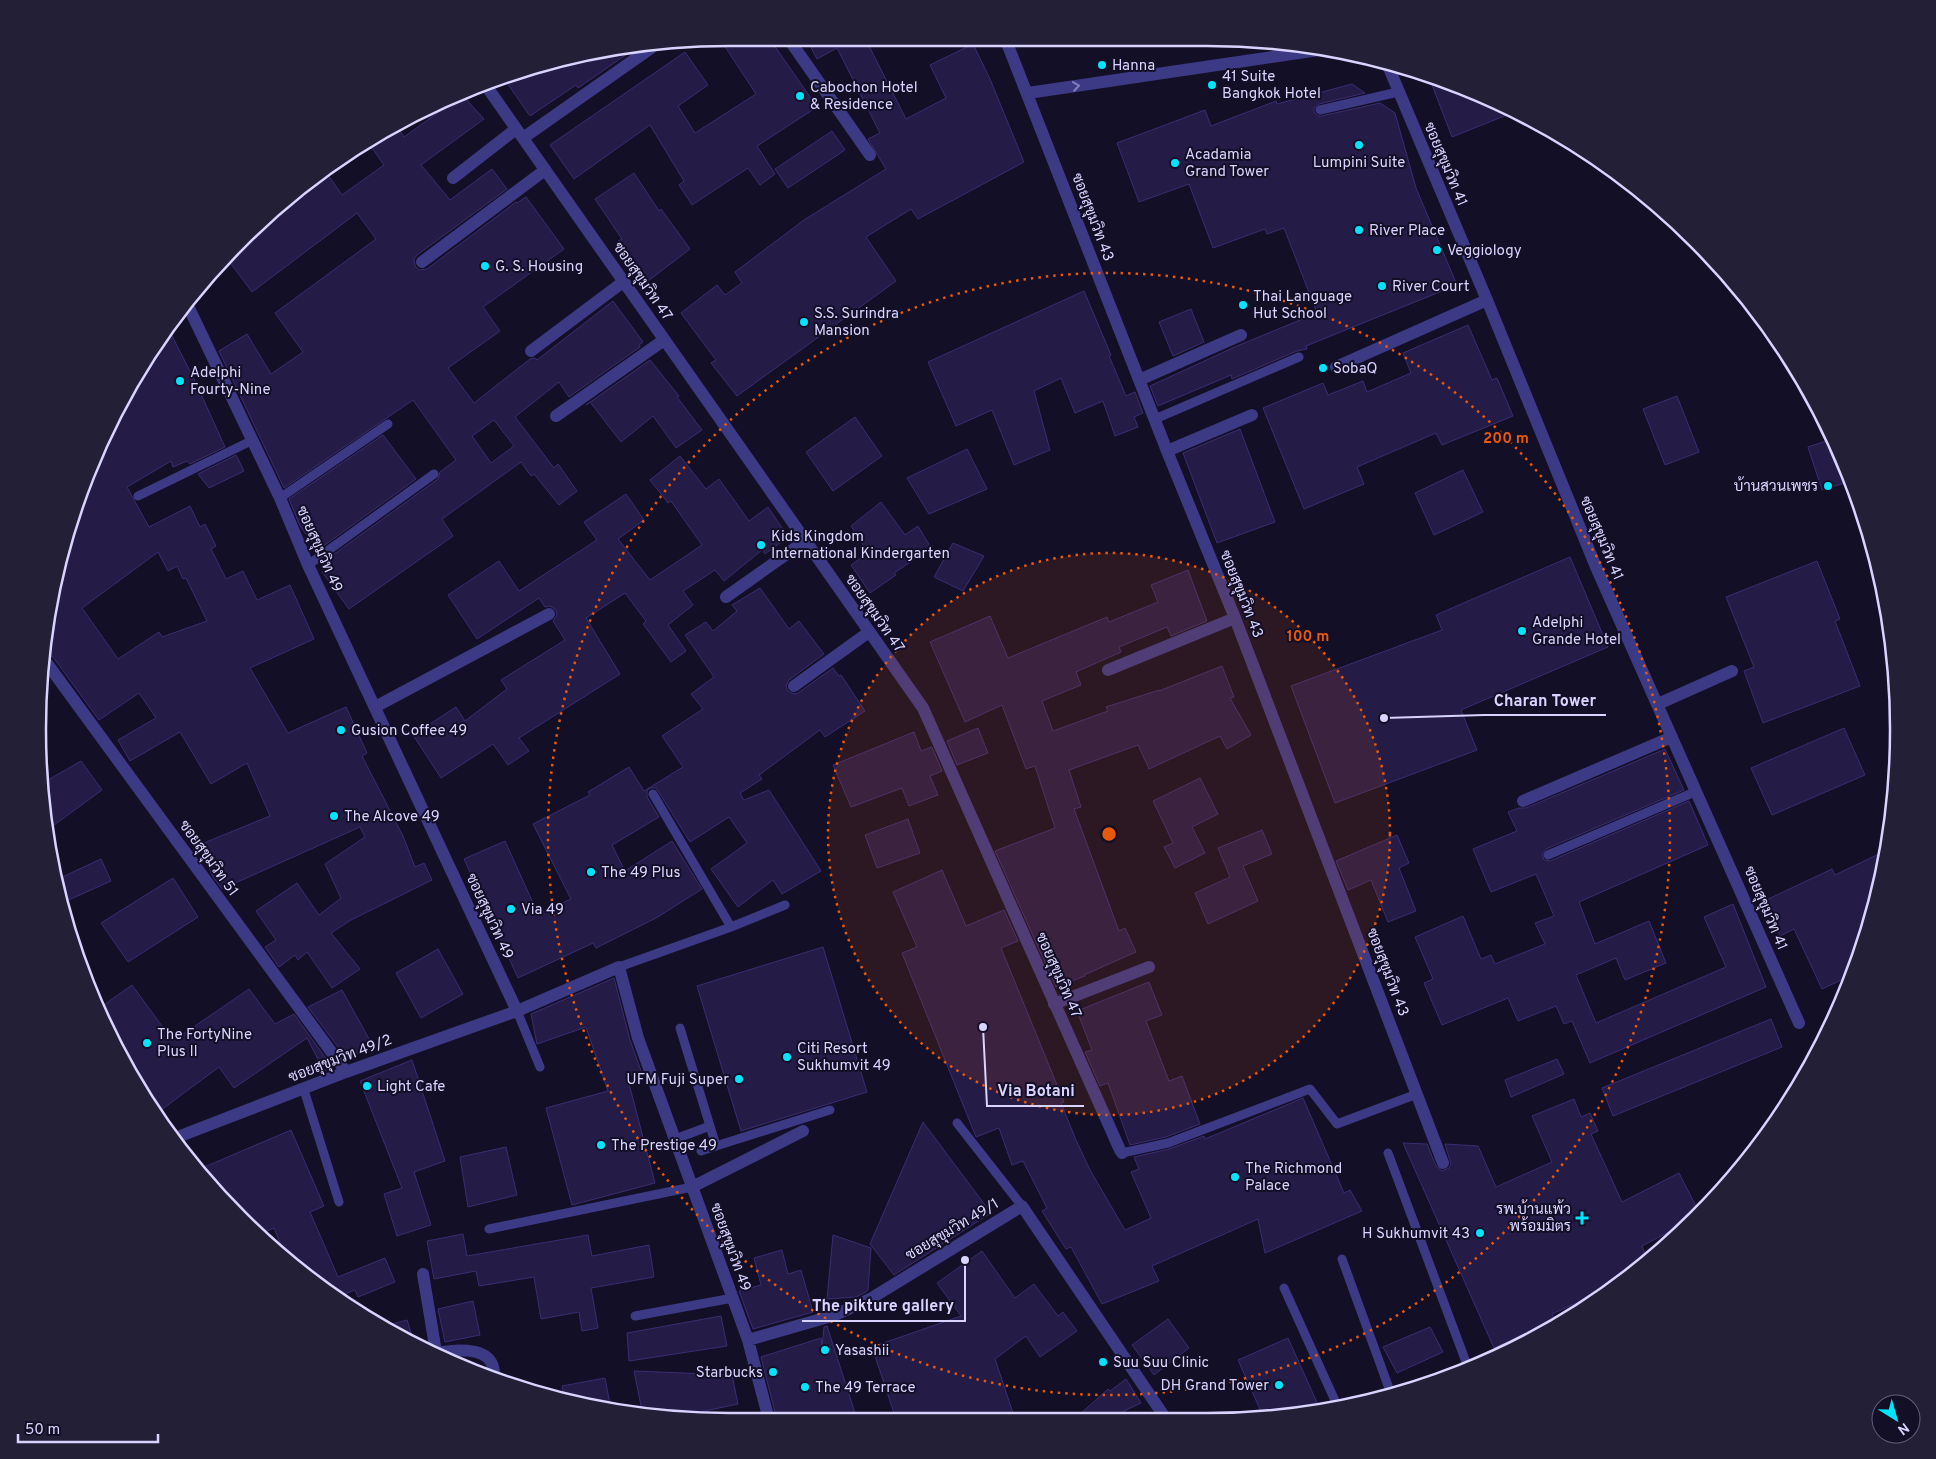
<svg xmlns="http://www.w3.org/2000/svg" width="1936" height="1459" viewBox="0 0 1936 1459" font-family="Overpass,Sarabun,sans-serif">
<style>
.water{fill:url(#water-ripples)}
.building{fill:#241b47;stroke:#3b2d73;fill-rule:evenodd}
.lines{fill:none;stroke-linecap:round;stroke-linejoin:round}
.lane{stroke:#3d3a85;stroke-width:9}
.street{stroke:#3d3a85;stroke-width:12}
.oneway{stroke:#837fbc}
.ring{fill:none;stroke:#e8590c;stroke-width:2.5;stroke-dasharray:2.5 5}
.poi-dot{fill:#00e5ff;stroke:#130f26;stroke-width:2}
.labels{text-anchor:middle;stroke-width:4;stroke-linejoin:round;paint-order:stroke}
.poi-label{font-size:15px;fill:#d9d4ff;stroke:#130f26;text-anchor:start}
.street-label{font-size:15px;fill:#d9d4ff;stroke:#130f26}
.rim{fill:none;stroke:#d9d4ff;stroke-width:2.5}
.centre{fill:#e8590c;stroke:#130f26;stroke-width:2.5}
.ring-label{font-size:15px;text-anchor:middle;font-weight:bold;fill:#e8590c;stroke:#130f26;stroke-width:4;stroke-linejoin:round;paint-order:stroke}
.leader{fill:none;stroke:#d9d4ff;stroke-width:2}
.callout-dot{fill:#d9d4ff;stroke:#130f26;stroke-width:2}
.callout-label{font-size:16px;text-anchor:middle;font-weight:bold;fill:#d9d4ff;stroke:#130f26;stroke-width:4;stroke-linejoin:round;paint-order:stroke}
</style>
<defs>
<pattern id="water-ripples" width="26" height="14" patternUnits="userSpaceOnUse" patternTransform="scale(1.25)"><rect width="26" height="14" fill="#0c2248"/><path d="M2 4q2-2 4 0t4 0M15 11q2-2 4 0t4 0" fill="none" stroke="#2f4163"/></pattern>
</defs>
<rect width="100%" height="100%" fill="#130f26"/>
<path class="water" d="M358 148 361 153 339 169 336 164Z"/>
<path class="building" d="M730 38H769L817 107 757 146 775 174 760 185 748 168 692 205 679 185 684 181 650 125 574 179 550 145 685 52 708 85 678 106 695 133 756 94 720 39Z
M806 38H865L906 119 946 98 930 65 973 44 990 79 1024 162 918 219 911 209 866 237 896 281 737 396 711 363 716 360 681 313 717 285 725 295 742 283 735 272 804 220 886 169 868 139 880 133 837 48 817 59Z
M633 50 578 88 576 85 530 116 505 80 550 61Z
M1429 77 1512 109 1517 111 1452 137Z
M1352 84 1365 93 1319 104 1314 108V112L1318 116H1321L1380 103 1395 113 1416 188 1457 285 1306 346 1307 349 1297 351 1232 379 1231 375 1158 406 1150 386 1237 346 1317 313 1284 228 1267 234 1265 229 1213 248 1189 184 1139 202 1117 143 1205 110 1211 126 1276 101 1277 104Z
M464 97 484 119 421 165 450 200 492 169 507 189 417 255 414 259 415 266 419 270 427 269 516 202 517 203 526 197 564 249 483 307 500 331 448 368 474 403 530 359 535 358 537 360 613 301 643 342 639 345 640 347 569 397 559 382 515 417 554 468 558 464 577 491 559 505 534 474 531 476 521 462 442 519 453 536 349 609 322 572 330 566 326 560 438 479 440 472 456 460 413 400 284 488 219 351 247 334 271 374 303 352 275 313 376 239 357 213 252 292 226 257 273 209 326 172 342 195 384 165 368 142 383 130 396 125 404 137 454 101ZM494 420 514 446 491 463 472 436Z
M832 131 845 150 788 188 775 169Z
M634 173 659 211 661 209 690 249 648 281 618 241 622 239 595 199Z
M1084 291 1111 355 1109 356 1126 396 1135 392 1143 413 1134 417 1138 427 1115 436 1103 401 1075 413 1061 378 1034 391 1050 450 1014 465 992 410 956 426 928 362Z
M1191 309 1204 342 1173 356 1159 322Z
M1468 325 1492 380 1497 378 1513 416 1442 445 1436 433 1357 467 1364 484 1304 509 1263 408 1323 383 1328 395 1363 381 1367 392 1411 373 1403 353Z
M170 332 195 381 225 447 190 464 187 461 173 467 171 461 127 487 149 527 190 506 200 527 205 524 216 546 211 549 226 579 243 571 257 600 290 585 314 639 250 668 288 733 346 707 367 753 362 756 403 836 415 867 424 863 432 880 351 920 331 933 360 969 332 988 307 952 298 960 295 955 279 967 265 947 276 940 256 911 297 883 319 915 341 898 325 864 365 837 360 827 222 889 213 877 199 845 270 816 247 763 211 784 180 732 130 761 118 740 156 718 139 693 99 720 53 657 47 654 51 594 109 423ZM158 552 168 571 177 566 183 579 186 578 207 621 162 637 159 632 118 659 82 608Z
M650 360 679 396 677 397 702 430 676 448 653 416 621 442 590 402 586 405Z
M1677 396 1699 452 1665 465 1643 409Z
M855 417 882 456 833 491 806 452Z
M1240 429 1275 522 1217 543 1183 453Z
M383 435 416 479 318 550 300 526 289 499Z
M1832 439 1846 464 1851 481 1822 490 1808 447Z
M967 449 987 489 929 514 907 478Z
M236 455 244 471 209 488 198 474Z
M680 456 706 489 719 479 749 521 768 507 788 537 765 554 762 550 724 581 715 570 683 591 693 605 668 625 686 651 671 662 643 624 646 621 625 593 586 618 620 674 519 738 529 751 508 765 493 744 441 778 413 735 456 707 465 721 507 689 501 680 565 640 553 621 557 615 556 610 550 606 545 607 539 598 477 639 448 595 499 561 519 591 597 540 584 522 626 494 644 520 618 539 650 580 702 545 671 501 668 503 650 480Z
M1463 470 1483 512 1434 535 1415 493Z
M881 502 905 535 918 526 931 548 894 573 896 575 870 593 851 565 868 553 851 526Z
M953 543 984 556 963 591 934 577Z
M1570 557 1608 647 1461 710 1477 750 1335 803 1291 686 1442 630 1436 615Z
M1817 561 1840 619 1835 621 1860 686 1763 723 1744 671 1754 667 1726 597Z
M1188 570 1207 621 1171 636 1167 627 1119 647 1121 652 1076 672 1081 685 1042 701 1053 731 1108 711 1106 707 1159 690V691L1222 666 1234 697 1230 698 1251 735 1227 749 1220 736 1149 769 1138 745 1069 770 1081 807 1074 809 1119 931 1125 928 1136 952 1084 975 1085 976 1056 987 995 851 1055 828 1035 766 1026 769 1002 705 965 722 930 642 990 616 1008 658 1107 617 1109 622 1158 602 1151 585Z
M760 588 789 629 799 621 824 654 789 680 786 686 788 691 794 694 798 693 833 668 839 676 841 675 865 711 825 737 820 730 759 775 762 779 740 793 744 800 769 790 821 871 782 894 773 880 738 907 711 869 747 843 729 817 690 842 658 791 656 788H650L647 791V797L659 817 612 845 625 871 672 841 702 889 656 918 596 948 593 943 518 978 464 859 505 841 538 914 571 899 533 824 590 795 588 792 629 767 644 791 683 767 662 736 703 709 691 694 714 677 685 635 706 622 713 631 737 611 732 605Z
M978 728 988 753 957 765 947 741Z
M1844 728 1865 775 1772 815 1751 768Z
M914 732 921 751 932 747 942 771 930 776 938 795 909 806 902 788 851 807 833 765Z
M1665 749 1684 790 1546 849 1542 854 1544 860 1550 861 1689 801 1708 845 1579 902 1595 944 1649 921 1666 963 1625 980 1616 958 1576 975 1596 1023 1726 967 1704 917 1733 904 1766 987 1590 1063 1572 1021 1564 1024 1556 1006 1518 1021 1508 998 1442 1025 1424 983 1433 979 1415 937 1463 916 1481 959 1491 955 1495 964 1545 944 1535 923 1554 916 1536 874 1491 892 1473 849 1517 831 1508 812 1519 808H1526Z
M81 761 102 790 50 828 41 784Z
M1200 778 1218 814 1192 827 1205 853 1175 868 1164 847 1173 843 1153 801Z
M908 819 920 853 877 868 865 835Z
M1262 830 1272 854 1243 866 1258 901 1208 924 1195 893 1230 877 1218 848Z
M1397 835 1409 863 1399 868 1416 911 1388 922 1371 880 1348 890 1336 861Z
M1887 850 1885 864 1852 975 1822 989 1794 929 1780 936 1764 901 1832 869 1835 875Z
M101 859 111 881 64 902 60 878Z
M942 870 966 926 1004 910 1018 941 1001 948 1064 1102 1061 1103 1076 1140 1090 1170 1125 1230 1151 1218 1131 1172 1139 1169 1134 1157 1169 1149 1204 1136 1205 1139 1303 1098 1344 1193 1350 1190 1362 1211 1265 1253 1258 1219 1152 1266 1159 1281 1102 1304 1071 1247 1066 1249 1042 1211 1047 1208 1023 1161 1012 1165 999 1128 976 1137 902 953 917 947 893 892Z
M173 878 198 917 128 962 101 923Z
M823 947 867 1092 741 1131 697 986Z
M438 949 463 994 421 1018 396 973Z
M614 978 630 1040 641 1071 627 1076 655 1183 572 1205 546 1108 608 1091 586 1027 537 1044 531 1014Z
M1149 982 1162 1015 1146 1021 1169 1081 1182 1076 1200 1124 1166 1137 1130 1145 1108 1083 1100 1086 1085 1052 1092 1050 1077 1011Z
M132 985 173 1041 249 989 275 1024 294 1014 332 1067 324 1071 307 1038 234 1088 219 1067 157 1113 148 1101 101 1007Z
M342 990 373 1046 347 1059 308 1007Z
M1771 1019 1782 1047 1613 1116 1602 1088Z
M1557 1059 1564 1074 1511 1097 1505 1080Z
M412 1060 445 1161 414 1172 431 1225 397 1236 384 1194 402 1188 360 1081Z
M1574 1099 1581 1117 1590 1113 1598 1131 1591 1134 1622 1202 1679 1173 1700 1214 1697 1217 1642 1246 1647 1259 1614 1286 1552 1314 1555 1321 1494 1348 1403 1143 1427 1144 1436 1166 1442 1171 1449 1168 1451 1164 1445 1144 1478 1146 1496 1187 1552 1162 1532 1116Z
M923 1122 991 1213 894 1275 870 1244Z
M291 1130 324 1206 310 1212 338 1277 385 1258 395 1282 358 1297 355 1290 345 1294 350 1305 287 1260 274 1228 260 1234 202 1168Z
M506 1147 517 1195 468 1207 460 1157Z
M463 1234 467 1256 588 1235 592 1256 649 1245 654 1277 591 1288 598 1328 582 1331 579 1312 541 1319 534 1277 479 1286 476 1271 434 1279 427 1241Z
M833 1235 871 1248 868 1290 866 1292 856 1297 827 1299Z
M782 1250 788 1274 801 1270 813 1312 753 1329 739 1291 761 1285 754 1258Z
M982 1251 1015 1298 1034 1284 1058 1316 1063 1312 1077 1331 1040 1357 1026 1336 995 1359 1014 1416H895L872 1347 961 1316 937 1283Z
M473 1301 480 1335 445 1342 438 1309Z
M721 1316 727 1346 629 1361 627 1333Z
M1168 1319 1189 1348 1154 1375 1132 1345Z
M407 1320 414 1342 381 1327Z
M827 1326 856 1416H776L761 1357 821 1338 822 1346 824 1327Z
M1430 1327 1443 1352 1397 1373 1383 1347Z
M1288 1338 1320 1409 1297 1416H1263L1238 1360Z
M634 1371 732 1375 738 1404 681 1416H643Z
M605 1378 610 1404 598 1406 564 1398 562 1386Z
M1126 1379 1141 1403 1124 1411 1127 1416H1078L1108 1389 1110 1391Z"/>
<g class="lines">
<path class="lane" d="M1320 110 1398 92
M1155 419 1299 357
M138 496 253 440
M280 498 388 424
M308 565 434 474
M653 794 731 927
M1548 855 1697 791
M619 967 731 927 785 905
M517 1011 540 1067
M304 1090 339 1202
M957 1123 1022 1206
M710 1126 716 1146 830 1110
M675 1139 710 1126 680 1028
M701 1151 716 1146
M1122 1153 1168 1143 1310 1089 1337 1124 1417 1094
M1388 1153 1469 1370
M489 1229 692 1187
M1342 1259 1390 1391
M1284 1288 1337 1405
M635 1316 733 1298"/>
<path class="street" d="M788 38 870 155
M1005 38 1167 451 1235 618 1443 1163
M1386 61 1487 300 1596 567 1799 1023
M487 87 923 708 1120 1150 1122 1153
M1028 93 1319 50
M523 138 651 48
M453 178 516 129
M422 262 545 170
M188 306 280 498 308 565 517 1011
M531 351 623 282
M1336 367 1487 300
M1139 380 1241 335
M556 416 664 340
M1167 451 1252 415
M726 597 805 541
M46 662 346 1072
M1108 670 1235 618
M794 686 869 632
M1658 704 1732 671
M375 707 549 614
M1523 801 1672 737
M1054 1004 1149 967
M175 1138 346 1072 517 1011 619 967 638 1038 748 1340 768 1416
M692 1187 803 1131
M423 1274 436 1352
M748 1340 835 1315 870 1299 1022 1206 1164 1416
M437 1353C452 1350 484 1346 492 1364 494 1368 494 1375 495 1379"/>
</g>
<defs><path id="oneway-chevron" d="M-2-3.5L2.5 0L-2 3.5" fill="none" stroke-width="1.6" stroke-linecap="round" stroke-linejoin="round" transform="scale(1.25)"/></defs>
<use class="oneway" href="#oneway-chevron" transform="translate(1076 86) rotate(-8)"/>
<circle cx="1109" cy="834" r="281" fill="#e8590c" fill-opacity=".12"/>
<g class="ring">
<circle cx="1109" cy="834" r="281"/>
<circle cx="1109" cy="834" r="561"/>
</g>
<g class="poi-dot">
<circle cx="1102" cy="65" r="5"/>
<circle cx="1212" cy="85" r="5"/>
<circle cx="800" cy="96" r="5"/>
<circle cx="1359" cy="145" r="5"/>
<circle cx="1175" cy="163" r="5"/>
<circle cx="1359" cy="230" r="5"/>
<circle cx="1437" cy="250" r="5"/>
<circle cx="485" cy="266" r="5"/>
<circle cx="1382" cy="286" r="5"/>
<circle cx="1243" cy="305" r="5"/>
<circle cx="804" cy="322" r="5"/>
<circle cx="1323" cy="368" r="5"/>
<circle cx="180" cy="381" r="5"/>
<circle cx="1828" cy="486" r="5"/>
<circle cx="761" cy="545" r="5"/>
<circle cx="1522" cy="631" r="5"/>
<circle cx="341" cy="730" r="5"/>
<circle cx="334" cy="816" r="5"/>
<circle cx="591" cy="872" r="5"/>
<circle cx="511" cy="909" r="5"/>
<circle cx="147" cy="1043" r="5"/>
<circle cx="787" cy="1057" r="5"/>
<circle cx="739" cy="1079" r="5"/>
<circle cx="367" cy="1086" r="5"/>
<circle cx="601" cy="1145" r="5"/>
<circle cx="1235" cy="1177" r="5"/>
<path d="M1579.5 1210.5h5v5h5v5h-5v5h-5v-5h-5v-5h5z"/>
<circle cx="1480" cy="1233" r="5"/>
<circle cx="825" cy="1350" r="5"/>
<circle cx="1103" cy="1362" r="5"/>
<circle cx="773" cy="1372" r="5"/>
<circle cx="1279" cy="1385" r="5"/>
<circle cx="805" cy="1387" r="5"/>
</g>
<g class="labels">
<g class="poi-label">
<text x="1112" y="70">Hanna</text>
<text x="1222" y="81">41 Suite<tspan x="1222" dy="17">Bangkok Hotel</tspan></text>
<text x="810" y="92">Cabochon Hotel<tspan x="810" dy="17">&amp; Residence</tspan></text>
<text x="1185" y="159">Acadamia<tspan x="1185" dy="17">Grand Tower</tspan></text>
<text x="1359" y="167" text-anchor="middle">Lumpini Suite</text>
<text x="1369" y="235">River Place</text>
<text x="1447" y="255">Veggiology</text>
<text x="495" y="271">G. S. Housing</text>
<text x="1392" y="291">River Court</text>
<text x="1253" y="301">Thai Language<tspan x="1253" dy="17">Hut School</tspan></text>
<text x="814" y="318">S.S. Surindra<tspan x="814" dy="17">Mansion</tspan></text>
<text x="1333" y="373">SobaQ</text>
<text x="190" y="377">Adelphi<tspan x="190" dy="17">Fourty-Nine</tspan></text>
<text x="1818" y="491" text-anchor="end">บ้านสวนเพชร</text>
<text x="771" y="541">Kids Kingdom<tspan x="771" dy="17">International Kindergarten</tspan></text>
<text x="1532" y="627">Adelphi<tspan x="1532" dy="17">Grande Hotel</tspan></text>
<text x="351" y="735">Gusion Coffee 49</text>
<text x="344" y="821">The Alcove 49</text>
<text x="601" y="877">The 49 Plus</text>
<text x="521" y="914">Via 49</text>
<text x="157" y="1039">The FortyNine<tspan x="157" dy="17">Plus II</tspan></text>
<text x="797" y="1053">Citi Resort<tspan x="797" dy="17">Sukhumvit 49</tspan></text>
<text x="729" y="1084" text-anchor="end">UFM Fuji Super</text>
<text x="377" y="1091">Light Cafe</text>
<text x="611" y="1150">The Prestige 49</text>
<text x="1245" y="1173">The Richmond<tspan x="1245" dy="17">Palace</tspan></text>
<text x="1571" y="1214" text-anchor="end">รพ.บ้านแพ้ว<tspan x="1571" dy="17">พร้อมมิตร</tspan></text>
<text x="1470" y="1238" text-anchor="end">H Sukhumvit 43</text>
<text x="835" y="1355">Yasashii</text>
<text x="1113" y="1367">Suu Suu Clinic</text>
<text x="763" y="1377" text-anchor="end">Starbucks</text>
<text x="1269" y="1390" text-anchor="end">DH Grand Tower</text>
<text x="815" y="1392">The 49 Terrace</text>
</g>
<g class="street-label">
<text transform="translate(1446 164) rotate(67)" y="5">ซอยสุขุมวิท 41</text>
<text transform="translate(1093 217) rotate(69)" y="5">ซอยสุขุมวิท 43</text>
<text transform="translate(643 281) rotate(55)" y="5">ซอยสุขุมวิท 47</text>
<text transform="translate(1602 538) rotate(67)" y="5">ซอยสุขุมวิท 41</text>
<text transform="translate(320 549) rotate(66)" y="5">ซอยสุขุมวิท 49</text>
<text transform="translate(1242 594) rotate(68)" y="5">ซอยสุขุมวิท 43</text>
<text transform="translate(875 613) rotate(55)" y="5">ซอยสุขุมวิท 47</text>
<text transform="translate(209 858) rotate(54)" y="5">ซอยสุขุมวิท 51</text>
<text transform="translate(1766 908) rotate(67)" y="5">ซอยสุขุมวิท 41</text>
<text transform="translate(490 916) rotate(65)" y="5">ซอยสุขุมวิท 49</text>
<text transform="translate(1388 972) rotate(69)" y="5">ซอยสุขุมวิท 43</text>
<text transform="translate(1059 975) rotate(66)" y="5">ซอยสุขุมวิท 47</text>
<text transform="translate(340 1058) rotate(-21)" y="5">ซอยสุขุมวิท 49/2</text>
<text transform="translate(952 1229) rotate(-31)" y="5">ซอยสุขุมวิท 49/1</text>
<text transform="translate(731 1247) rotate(70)" y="5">ซอยสุขุมวิท 49</text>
</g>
</g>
<path d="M0 0H1936V1459H0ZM729 46H1207A683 683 0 0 1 1890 729V730A683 683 0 0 1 1207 1413H729A683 683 0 0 1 46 730V729A683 683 0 0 1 729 46Z" fill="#231f37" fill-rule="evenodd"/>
<path class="rim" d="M729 46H1207A683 683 0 0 1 1890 729V730A683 683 0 0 1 1207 1413H729A683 683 0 0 1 46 730V729A683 683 0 0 1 729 46Z"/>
<circle cx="1109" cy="834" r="8" class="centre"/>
<g class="ring-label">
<text x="1506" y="443">200 m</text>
<text x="1308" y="641">100 m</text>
</g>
<path class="leader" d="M1384 718L1484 715H1606M983 1027L987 1106H1084M965 1260L965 1321H802"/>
<g class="callout-dot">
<circle cx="1384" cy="718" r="5"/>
<circle cx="983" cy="1027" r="5"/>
<circle cx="965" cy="1260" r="5"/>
</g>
<g class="callout-label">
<text x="1545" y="706">Charan Tower</text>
<text x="1036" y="1096">Via Botani</text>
<text x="883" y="1311">The pikture gallery</text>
</g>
<g transform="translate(1896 1419) rotate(143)"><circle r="24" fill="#130f26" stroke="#625e7d"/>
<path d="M0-4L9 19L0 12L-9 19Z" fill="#00e5ff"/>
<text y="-8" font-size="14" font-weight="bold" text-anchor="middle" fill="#d9d4ff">N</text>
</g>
<path d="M18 1434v8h140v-8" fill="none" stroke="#d9d4ff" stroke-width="2.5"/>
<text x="25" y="1434" font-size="15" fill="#d9d4ff" stroke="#130f26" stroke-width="4" paint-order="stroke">50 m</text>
</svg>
